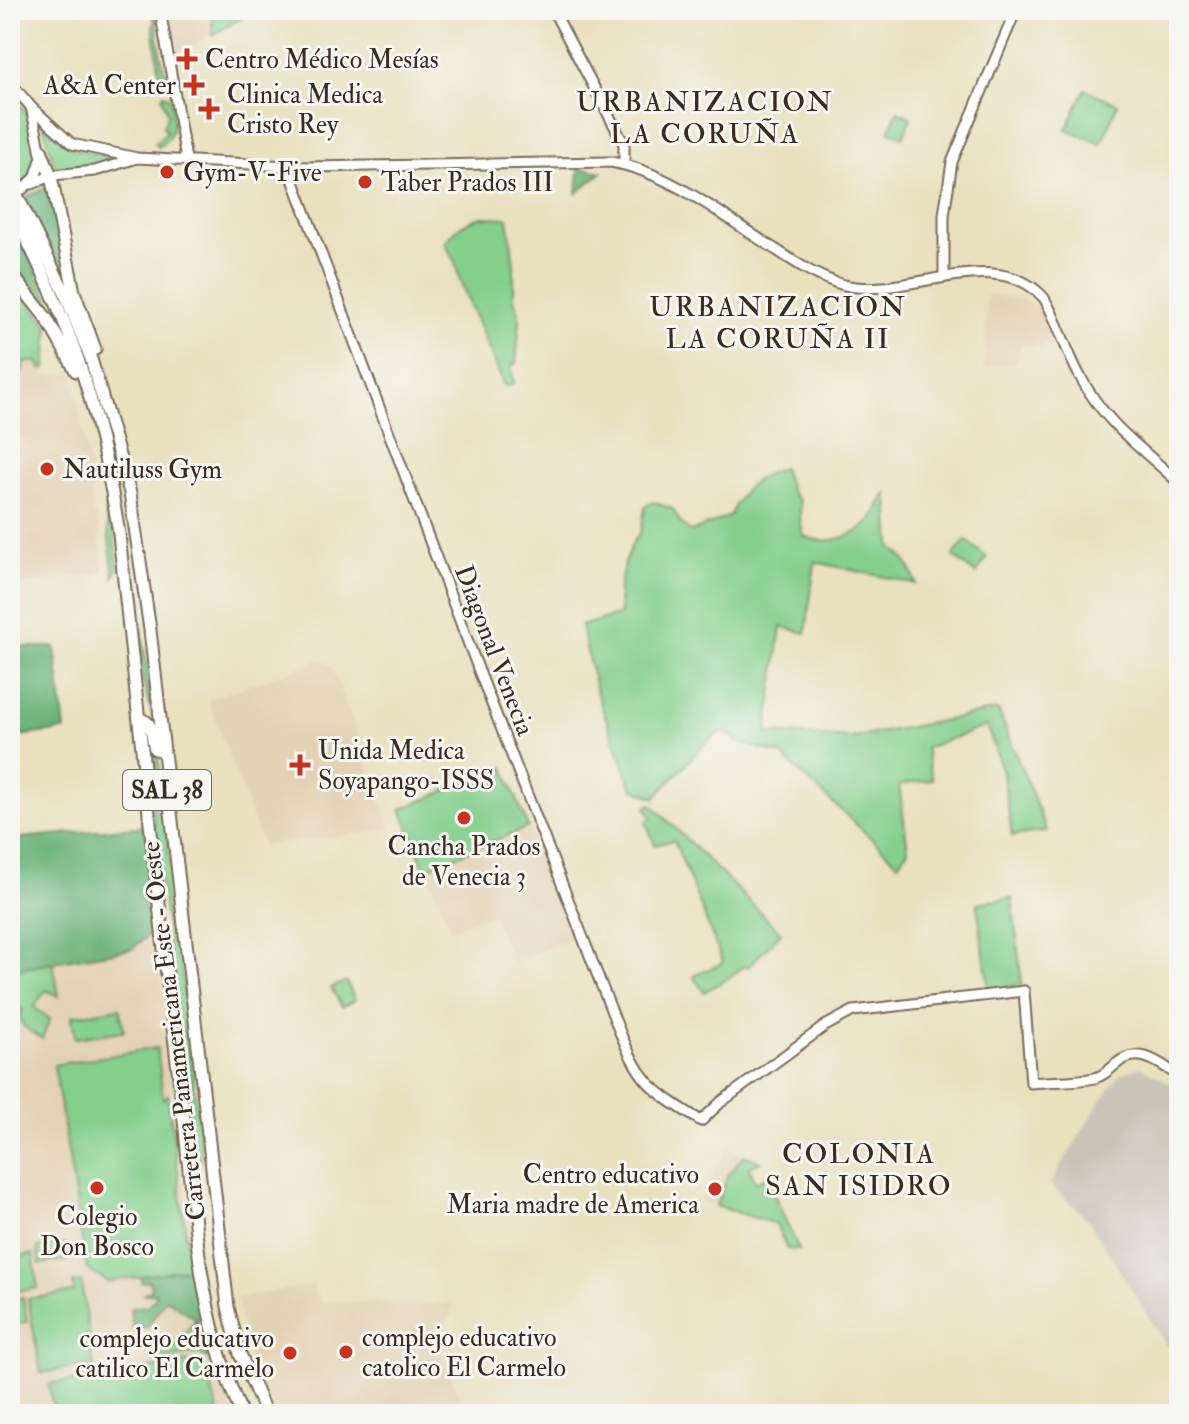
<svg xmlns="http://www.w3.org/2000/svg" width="1189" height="1424" viewBox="0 0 1189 1424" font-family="'IM FELL Double Pica',serif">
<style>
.built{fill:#e3d1b4}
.industrial{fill:#cac3b8}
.green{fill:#84cf8c;stroke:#607c55;stroke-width:2}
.forest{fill:#6bb278;stroke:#536e4b;stroke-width:2}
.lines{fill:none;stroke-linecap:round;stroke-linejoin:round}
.secondary-casing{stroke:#786a56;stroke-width:13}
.highway-casing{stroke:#786a56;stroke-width:15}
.secondary{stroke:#fff;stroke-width:9}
.highway{stroke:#fff;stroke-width:11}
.poi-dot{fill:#c8321e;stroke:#f6f6f2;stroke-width:3}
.labels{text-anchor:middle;stroke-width:6;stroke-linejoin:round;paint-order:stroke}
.shield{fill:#f6f6f2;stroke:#73675e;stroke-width:2}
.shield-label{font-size:24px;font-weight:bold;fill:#3b2a1e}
.poi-label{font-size:26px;fill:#3b2a1e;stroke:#f6f6f2;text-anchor:start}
.street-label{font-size:26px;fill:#3b2a1e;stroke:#f6f6f2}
.neighbourhood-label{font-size:28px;letter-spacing:2px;fill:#3b2a1e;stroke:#f6f6f2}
</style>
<rect width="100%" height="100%" fill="#f6f6f2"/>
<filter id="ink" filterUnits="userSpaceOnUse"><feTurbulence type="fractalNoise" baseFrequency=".0125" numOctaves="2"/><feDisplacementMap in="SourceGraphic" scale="16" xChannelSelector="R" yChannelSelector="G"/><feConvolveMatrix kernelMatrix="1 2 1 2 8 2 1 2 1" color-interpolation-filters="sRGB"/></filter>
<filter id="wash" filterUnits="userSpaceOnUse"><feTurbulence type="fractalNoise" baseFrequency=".006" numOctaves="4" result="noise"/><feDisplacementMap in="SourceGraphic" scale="32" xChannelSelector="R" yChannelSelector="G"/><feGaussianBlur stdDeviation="1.8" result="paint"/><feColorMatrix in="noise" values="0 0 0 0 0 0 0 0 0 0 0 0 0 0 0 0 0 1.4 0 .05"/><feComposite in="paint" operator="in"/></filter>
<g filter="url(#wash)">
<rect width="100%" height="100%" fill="#e9e0be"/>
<path class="built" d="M167 10H212L213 35 176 53Z
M987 295 1023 299 1040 307 1053 336 1040 347 1021 345 1017 362 984 368Z
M24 362H39L40 367 45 369V375L73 373 93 488 91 492 93 513 98 518 104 573 10 585V371H22Z
M322 659 331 666 335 674 391 830 263 845 208 700Z
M528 827 572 938 512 963 493 914 451 929 425 869Z
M156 928 174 1090 170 1097 197 1264 194 1279 207 1344 234 1414H10V969L132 949Z
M728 1149 744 1155 727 1177 716 1206 702 1200 714 1169Z
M313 1285 321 1302 454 1303 442 1345 443 1360 458 1392 460 1399 456 1414H270L252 1368 236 1298Z"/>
<path class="industrial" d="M1141 1067 1179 1089V1346L1166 1345 1088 1220 1050 1184 1098 1105 1120 1074Z"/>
<path class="green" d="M150 10H154C160 32 158 58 167 78L161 82 153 26 155 21Z
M212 10H254L213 35Z
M1085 89 1118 104 1101 144 1067 129Z
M10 91C33 114 51 162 21 186L10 162Z
M164 94 170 98C174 117 178 136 158 147L155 143 167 131 163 127 168 114 162 97Z
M898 111 911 117 903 137 889 131Z
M43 124C70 148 72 150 107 156V163L55 168Z
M482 217 508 218 514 265V299L520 319 516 363 511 366 514 383 510 386 504 385 460 281 455 261 445 243C452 231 468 220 482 217Z
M10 279 49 327 46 369H41L39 362H25L22 371H10V325L15 324C15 308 10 296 10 279Z
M783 468 791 492 800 502V521L804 536C826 547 861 536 874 516 880 507 879 501 887 494 891 514 888 530 892 549 905 556 912 571 916 584L815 562 806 633 781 627 767 733 852 738 998 710 1047 831 1012 836 1003 773 987 726 925 748 932 780 899 785 908 850 898 863 780 754 736 742 739 740 721 732 706 742 655 798 632 788 597 694 581 626 620 614 619 590 623 569 632 544 641 531 645 507 653 502 673 509 680 522 691 532 730 516C742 487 753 478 783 468Z
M110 499 118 568 114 577 105 507Z
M966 540 987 558 976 574 953 556Z
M133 564 152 705 150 707 143 680Z
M142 723 146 724 152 748 158 756 201 1148 200 1163 196 1160 193 1149Z
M504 767 528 827 425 869 401 809Z
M651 804 781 933 748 967 743 966 732 976 704 992 693 976 723 963 674 840 655 845 646 822 652 818 646 807Z
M1012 898 1022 985 989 990 977 903Z
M53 963 59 996 46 990 34 1007 50 1019 42 1039 23 1026 20 1014 23 1010 10 1001V971Z
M346 981 355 1000 342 1007 331 988Z
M120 1008 124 1031 75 1038 72 1016Z
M157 1048 163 1099 168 1095 190 1268 108 1282 87 1269 54 1065Z
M744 1155 761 1162 749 1167 755 1182 766 1177 799 1250 787 1249 776 1224 716 1206 728 1175Z
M66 1244 69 1260 40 1264 37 1248Z
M33 1254 38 1288 12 1292 10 1258Z
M81 1282 94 1368 90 1370 86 1365 41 1373 28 1299 74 1292 73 1283Z
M23 1297 27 1322 14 1324 10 1299Z
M194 1321 196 1325 201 1324 209 1359 198 1353 156 1360 168 1348 174 1347Z
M194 1361 206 1370 219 1414H54L49 1384Z"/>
<path class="forest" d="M587 169 602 172 577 193 579 170Z
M50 185 68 293 26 197Z
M10 218 64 329 35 290 10 265Z
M10 585H13L20 647H55L65 730 10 737Z
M145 826 156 928 132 949 10 969V839Z
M197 1264 194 1279 201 1315 196 1323 195 1318 166 1299 147 1327 133 1329 130 1308 147 1306 156 1297 155 1293 143 1294 151 1290 150 1281 141 1282V1276L190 1268Z"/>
</g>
<g filter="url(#ink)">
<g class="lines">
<defs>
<path id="secondary" d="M160 10 186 159
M553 10 624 144V164
M10 82 31 107 42 157 35 178 23 189
M31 107 72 144 137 158 308 167 611 162C673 173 726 219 778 251 799 265 819 278 844 285 905 300 996 243 1044 298 1059 323 1066 352 1081 378 1107 426 1141 447 1179 483
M288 166 479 671 617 1025C641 1084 649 1088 701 1121L721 1102 825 1026 853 1011 1024 991 1031 1083C1052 1081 1075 1082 1095 1078 1105 1075 1109 1070 1116 1064 1139 1045 1159 1063 1179 1076
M32 184 53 175 95 171 137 158
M944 277V215L952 162 1016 10"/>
<path id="highway" d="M41 150 51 176 74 292 95 349
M10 181 64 291 91 359 130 493 150 630 228 1307 240 1354 266 1414
M10 205C29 245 50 285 66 327 93 394 108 463 119 534 139 720 158 907 181 1094 194 1201 196 1315 242 1414
M10 272 47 319 76 371
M139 719C155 722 151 736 155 749L163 751"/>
</defs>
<use href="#secondary" class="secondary-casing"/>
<use href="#highway" class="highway-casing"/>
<use href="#secondary" class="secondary"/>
<use href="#highway" class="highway"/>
</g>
</g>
<g class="poi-dot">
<path d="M183 47h8v8h8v8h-8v8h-8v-8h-8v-8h8z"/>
<path d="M190 73h8v8h8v8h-8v8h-8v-8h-8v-8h8z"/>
<path d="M205 97h8v8h8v8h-8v8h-8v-8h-8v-8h8z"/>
<circle cx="167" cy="172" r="8"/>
<circle cx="365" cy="182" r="8"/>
<circle cx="47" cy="469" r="8"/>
<path d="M296 753h8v8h8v8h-8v8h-8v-8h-8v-8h8z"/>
<circle cx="464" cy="818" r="8"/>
<circle cx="97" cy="1188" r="8"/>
<circle cx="715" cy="1189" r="8"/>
<circle cx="346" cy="1352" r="8"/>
<circle cx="290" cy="1353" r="8"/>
</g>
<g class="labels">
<rect class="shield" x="123" y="770" width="88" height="40" rx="6"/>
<g class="shield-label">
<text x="167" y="798">SAL 38</text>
</g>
<g class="poi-label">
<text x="205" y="68">Centro Médico Mesías</text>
<text x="176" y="94" text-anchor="end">A&amp;A Center</text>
<text x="227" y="103">Clinica Medica<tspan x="227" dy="30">Cristo Rey</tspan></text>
<text x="183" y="181">Gym-V-Five</text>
<text x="381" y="191">Taber Prados III</text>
<text x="63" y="478">Nautiluss Gym</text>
<text x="318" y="759">Unida Medica<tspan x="318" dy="30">Soyapango-ISSS</tspan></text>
<text x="464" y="855" text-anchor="middle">Cancha Prados<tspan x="464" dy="30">de Venecia 3</tspan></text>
<text x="699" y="1183" text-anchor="end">Centro educativo<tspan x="699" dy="30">Maria madre de America</tspan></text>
<text x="97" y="1225" text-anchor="middle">Colegio<tspan x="97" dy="30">Don Bosco</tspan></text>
<text x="362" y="1346">complejo educativo<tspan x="362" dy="30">catolico El Carmelo</tspan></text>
<text x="274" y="1347" text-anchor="end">complejo educativo<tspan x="274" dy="30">catilico El Carmelo</tspan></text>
</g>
<g class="street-label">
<text transform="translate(495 650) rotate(69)" y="9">Diagonal Venecia</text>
<text transform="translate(173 1031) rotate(-97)" y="9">Carretera Panamericana Este - Oeste</text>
</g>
<g class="neighbourhood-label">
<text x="705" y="111">URBANIZACION<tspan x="705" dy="32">LA CORUÑA</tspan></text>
<text x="778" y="316">URBANIZACION<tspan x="778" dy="32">LA CORUÑA II</tspan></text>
<text x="859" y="1163">COLONIA<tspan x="859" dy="32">SAN ISIDRO</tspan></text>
</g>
</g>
<rect width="1189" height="1424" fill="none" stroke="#f6f6f2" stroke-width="40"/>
</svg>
